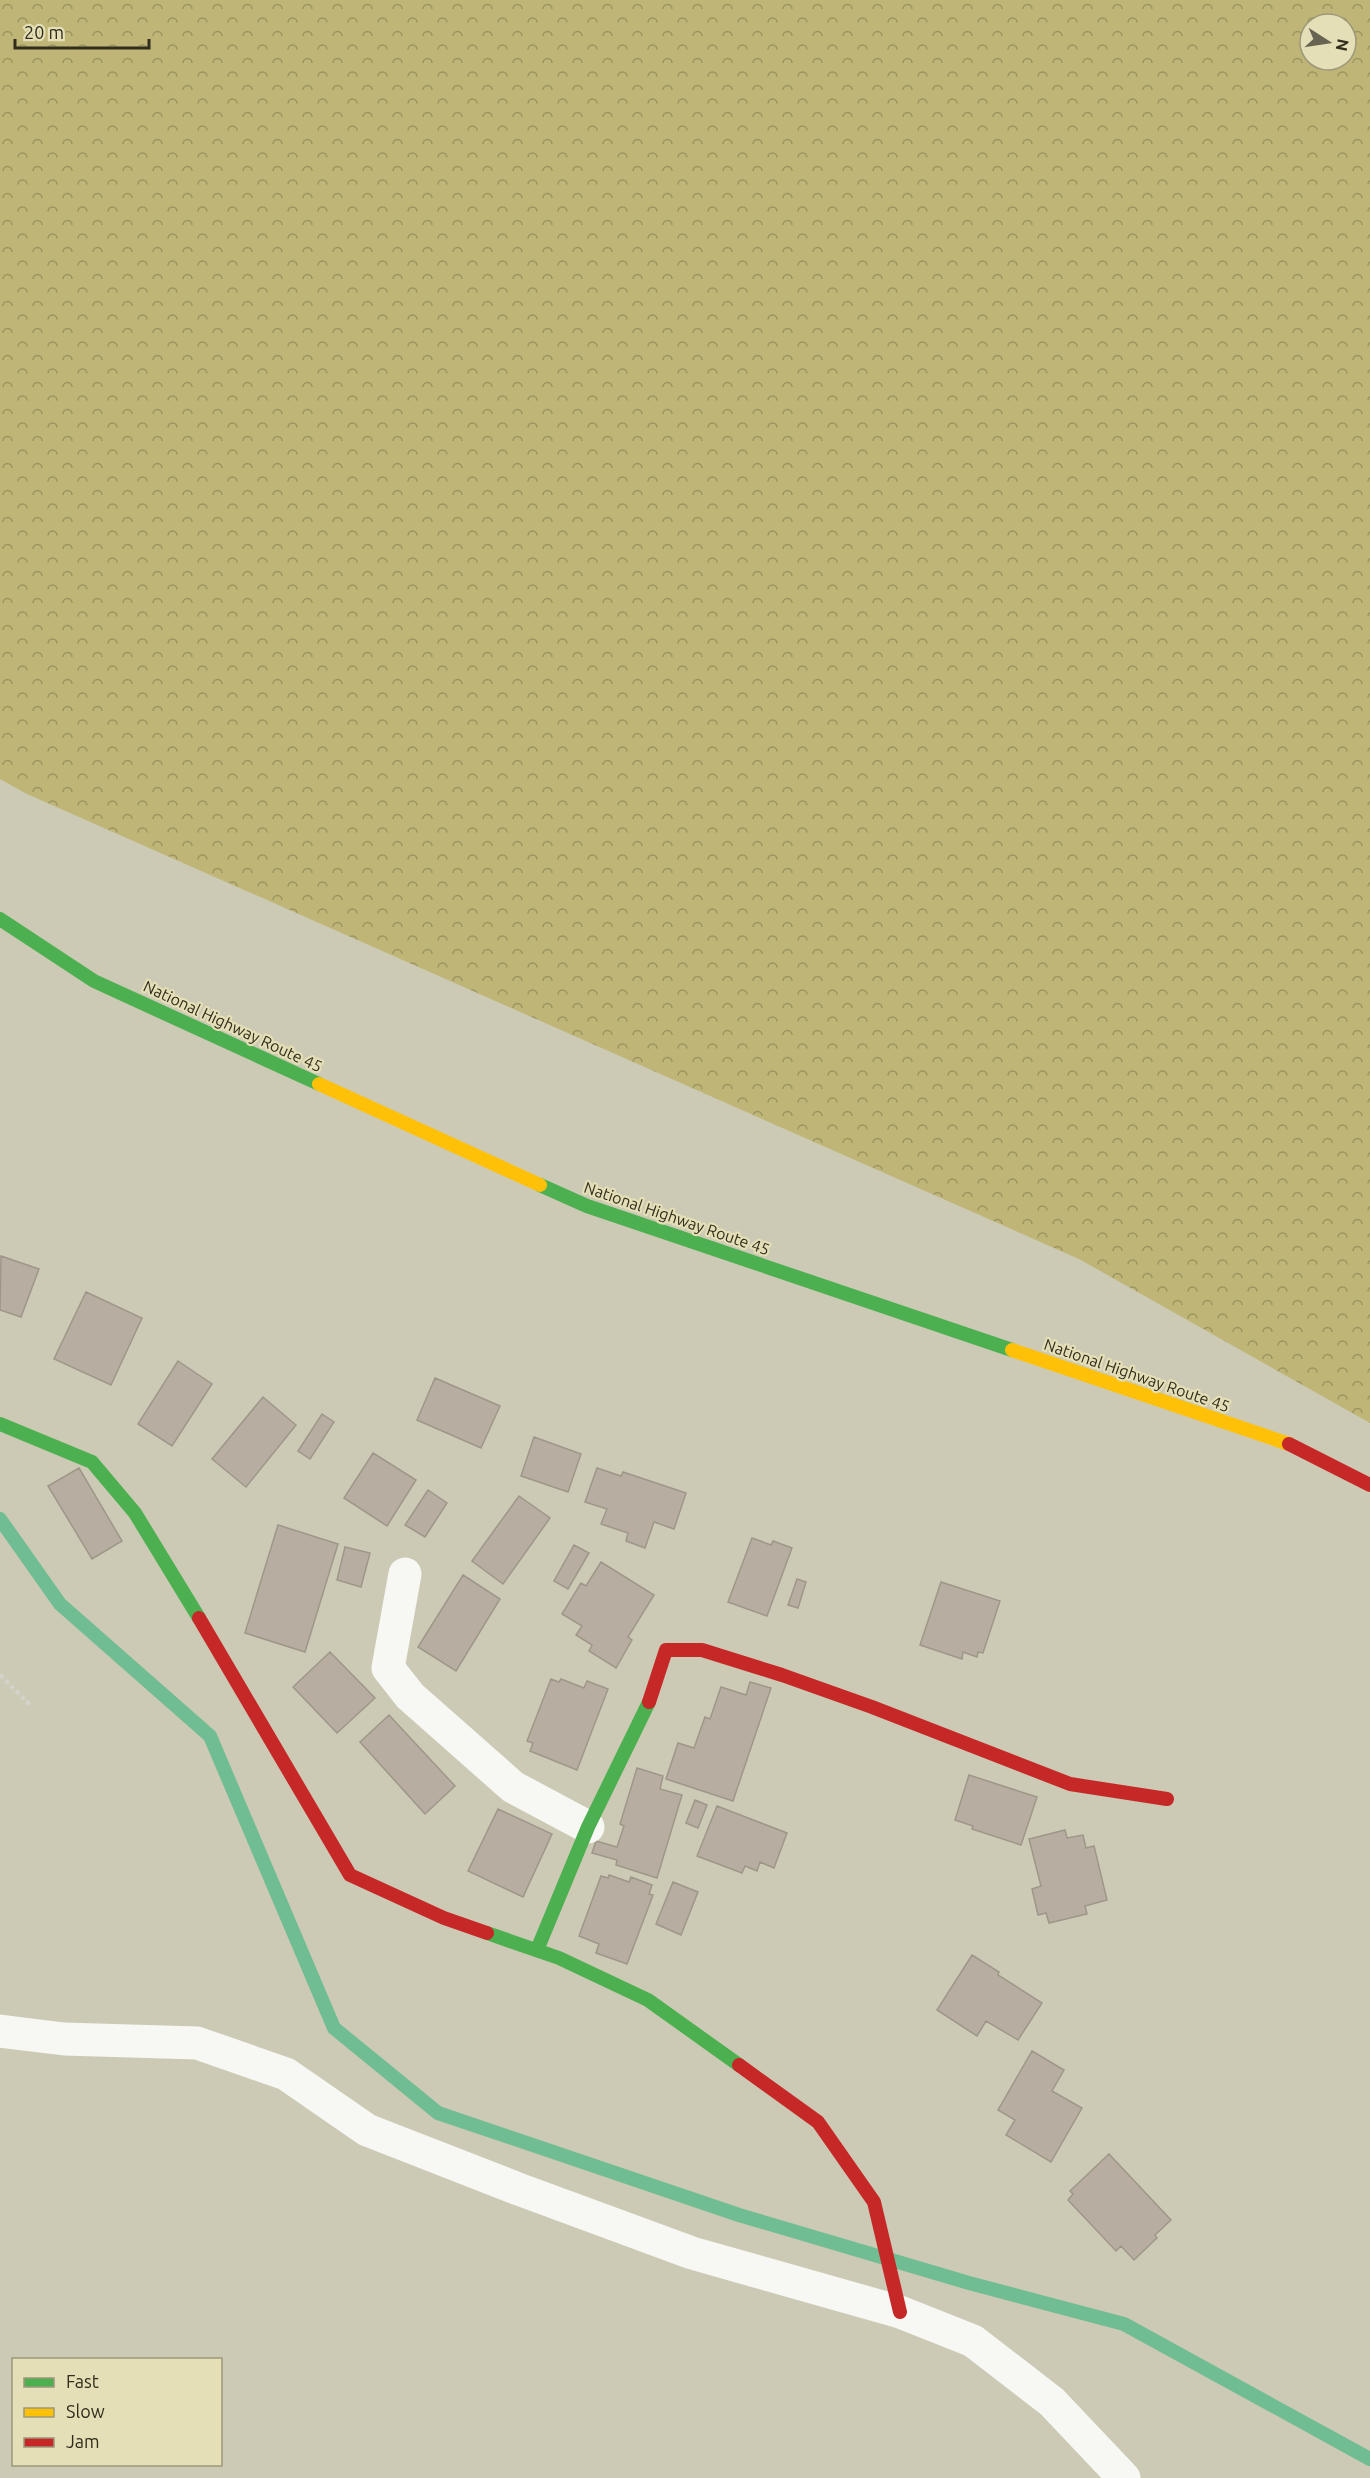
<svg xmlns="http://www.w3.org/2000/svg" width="1370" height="2478" viewBox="0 0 1370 2478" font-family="Ubuntu,sans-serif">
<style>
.forest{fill:url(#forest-crowns);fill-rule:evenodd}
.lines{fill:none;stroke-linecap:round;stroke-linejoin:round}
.stream{stroke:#70bd94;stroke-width:14}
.building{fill:#b7aea1;stroke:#9e968a;stroke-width:1.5}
.path{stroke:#d3d2cb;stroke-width:4;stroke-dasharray:4.5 3;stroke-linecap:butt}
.street{stroke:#f7f7f4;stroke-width:33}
.fast{stroke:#4caf50;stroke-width:14}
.slow{stroke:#ffc107;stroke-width:14}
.jam{stroke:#c62828;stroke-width:14}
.labels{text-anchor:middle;stroke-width:4.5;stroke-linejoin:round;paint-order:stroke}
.street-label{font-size:16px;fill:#302d1d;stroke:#e4dfb6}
</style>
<defs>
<pattern id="forest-crowns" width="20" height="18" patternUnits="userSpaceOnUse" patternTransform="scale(1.5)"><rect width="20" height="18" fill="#beb576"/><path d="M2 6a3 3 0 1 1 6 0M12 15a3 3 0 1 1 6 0" fill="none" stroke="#9b9460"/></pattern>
</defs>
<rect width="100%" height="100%" fill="#cccab4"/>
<path class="forest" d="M0 0H1370V1423L1079 1259 27 794 0 779ZM1310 24H1346V60H1310Z"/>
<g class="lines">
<path class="stream" d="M0 1519 60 1604 210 1736 334 2028 438 2113 739 2215 969 2283 1124 2324 1370 2459"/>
</g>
<path class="building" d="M1 1256 39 1269 21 1317 0 1310Z
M86 1292 142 1318 111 1385 54 1359Z
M178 1361 212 1384 172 1446 138 1424Z
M435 1378 500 1406 481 1448 417 1420Z
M263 1397 296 1425 246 1487 212 1459Z
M322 1414 334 1422 310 1459 298 1451Z
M534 1437 581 1454 568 1492 521 1476Z
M373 1453 416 1480 387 1526 344 1498Z
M79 1468 122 1541 92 1559 48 1486Z
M597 1468 621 1476 623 1472 686 1493 674 1529 654 1522 645 1548 626 1541 628 1533 601 1524 607 1509 585 1502Z
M428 1490 447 1503 425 1537 405 1525Z
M519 1496 550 1518 503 1584 472 1561Z
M278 1525 338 1544 305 1652 245 1633Z
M752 1538 771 1545 773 1541 792 1548 767 1616 728 1602Z
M574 1545 589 1553 568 1589 554 1581Z
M345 1547 370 1553 361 1587 337 1580Z
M601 1562 654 1595 628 1637 632 1640 616 1668 589 1651 592 1645 576 1635 582 1626 562 1614 581 1583 586 1586Z
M463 1575 500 1599 456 1671 418 1647Z
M797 1579 806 1582 798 1608 788 1605Z
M941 1582 1000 1601 983 1653 978 1652 977 1657 963 1652 962 1659 920 1645Z
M330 1652 375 1698 337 1733 293 1687Z
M551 1679 559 1682 561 1679 584 1688 587 1681 608 1689 577 1770 530 1751 533 1743 527 1741Z
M750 1682 771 1688 733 1801 666 1779 678 1743 694 1748 705 1717 710 1719 721 1687 746 1695Z
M389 1715 455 1786 425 1814 360 1742Z
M637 1768 663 1776 660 1789 682 1795 657 1878 616 1865 617 1860 592 1853 596 1841 617 1847 624 1826 620 1824Z
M969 1775 1037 1797 1021 1845 972 1829 973 1826 955 1820Z
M695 1800 707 1805 698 1828 686 1823Z
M717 1806 787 1833 774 1868 760 1862 757 1871 745 1866 742 1873 697 1856Z
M498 1809 552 1834 523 1897 468 1871Z
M1065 1830 1067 1838 1083 1835 1086 1848 1094 1846 1107 1900 1085 1906 1087 1914 1049 1923 1046 1913 1038 1915 1032 1889 1041 1886 1029 1839Z
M609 1875 629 1882 631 1877 652 1885 649 1894 653 1895 627 1964 596 1953 599 1944 579 1936 601 1876 608 1878Z
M673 1882 698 1892 681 1935 656 1924Z
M972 1955 999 1972 998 1975 1042 2003 1018 2040 986 2021 977 2036 937 2010Z
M1032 2051 1064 2070 1052 2091 1082 2108 1051 2162 1006 2135 1015 2120 998 2110Z
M1109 2154 1171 2220 1155 2235 1157 2238 1134 2260 1121 2246 1116 2251 1068 2200 1073 2194 1070 2191Z"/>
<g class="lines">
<path class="path" d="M0 1675 32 1707"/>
<path class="street" d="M405 1574 388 1668 410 1696 513 1787 588 1827
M0 2031 64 2039 197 2043 286 2074 367 2130 521 2190 692 2253 900 2312 973 2341 1052 2402 1124 2478"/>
<path class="fast" d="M0 919 94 981 319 1084
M540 1185 587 1206 1012 1350
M0 1424 92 1462 135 1513 199 1618
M487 1933 559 1958 648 2000 739 2065
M537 1950 588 1827 649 1702"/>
<path class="slow" d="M319 1084 540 1185
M1012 1350 1289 1444"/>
<path class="jam" d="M1289 1444 1370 1485
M199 1618 350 1875 444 1918 487 1933
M649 1702 666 1650H702L782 1675 872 1707 1070 1784 1167 1799
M739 2065 818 2122 874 2202 900 2312"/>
</g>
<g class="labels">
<g class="street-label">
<text transform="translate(233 1026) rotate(25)" y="6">National Highway Route 45</text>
<text transform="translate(677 1218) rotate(19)" y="6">National Highway Route 45</text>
<text transform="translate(1137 1375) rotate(19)" y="6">National Highway Route 45</text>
</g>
</g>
<rect x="12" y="2358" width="210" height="108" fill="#e4dfb6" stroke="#9c9879" stroke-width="1.5"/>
<rect x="24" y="2378" width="30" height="9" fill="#4caf50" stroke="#9c9879" stroke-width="1.5"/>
<text x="66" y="2388" font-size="18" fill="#302d1d">Fast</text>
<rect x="24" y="2408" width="30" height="9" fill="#ffc107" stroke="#9c9879" stroke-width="1.5"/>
<text x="66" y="2418" font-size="18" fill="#302d1d">Slow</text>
<rect x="24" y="2438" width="30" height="9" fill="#c62828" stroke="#9c9879" stroke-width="1.5"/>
<text x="66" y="2448" font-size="18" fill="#302d1d">Jam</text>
<g transform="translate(1328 42) rotate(102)"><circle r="28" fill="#e4dfb6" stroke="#9c9879" stroke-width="1.5"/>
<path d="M0-4.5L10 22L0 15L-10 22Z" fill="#676452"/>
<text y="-9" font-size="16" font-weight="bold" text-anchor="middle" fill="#302d1d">N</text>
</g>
<path d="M15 39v9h134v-9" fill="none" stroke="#302d1d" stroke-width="3"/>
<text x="24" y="39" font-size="18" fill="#302d1d" stroke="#e4dfb6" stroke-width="4.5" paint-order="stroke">20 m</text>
</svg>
